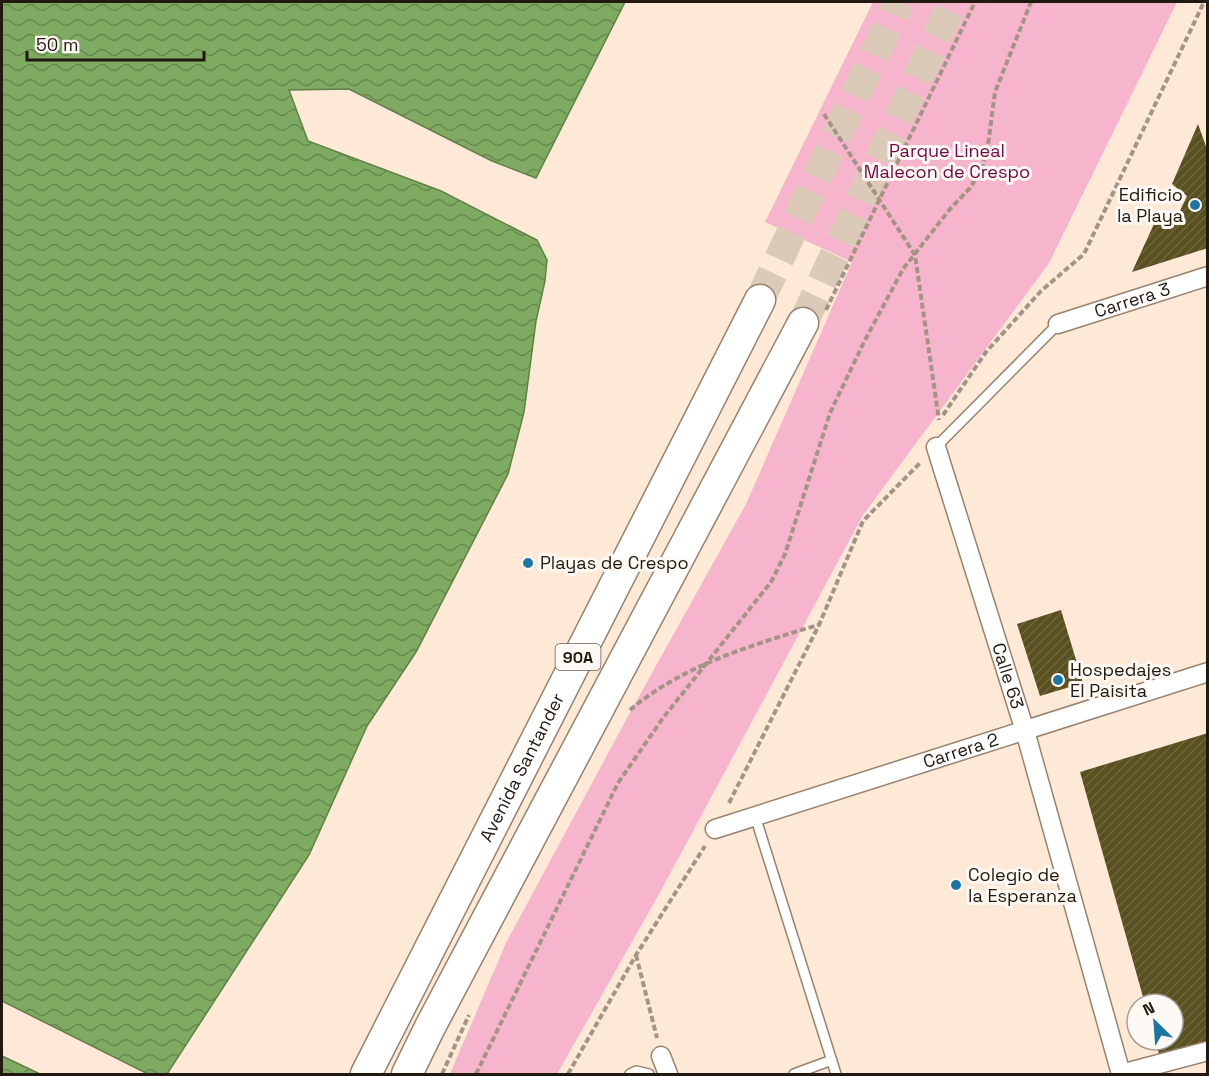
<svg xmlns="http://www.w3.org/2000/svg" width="1209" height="1076" viewBox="0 0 1209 1076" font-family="'Space Grotesk',sans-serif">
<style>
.park{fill:#f7b5cd}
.water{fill:url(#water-waves);stroke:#627f49;stroke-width:1.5}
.building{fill:url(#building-hatch)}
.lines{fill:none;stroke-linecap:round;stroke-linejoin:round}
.trunk-tunnel{stroke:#dccab8;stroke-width:30;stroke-dasharray:30 15;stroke-linecap:butt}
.service-casing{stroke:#98826d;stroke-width:12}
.minor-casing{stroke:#98826d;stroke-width:21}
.trunk-casing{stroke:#98826d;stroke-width:33}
.path{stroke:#a39485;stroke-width:4;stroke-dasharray:6 3;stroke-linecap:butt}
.service{stroke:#fff;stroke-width:9}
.minor{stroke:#fff;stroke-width:18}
.trunk{stroke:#fff;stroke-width:30}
.poi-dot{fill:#1d75a4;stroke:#fef9f4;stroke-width:2}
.labels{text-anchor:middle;stroke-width:6;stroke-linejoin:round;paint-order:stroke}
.shield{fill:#fef9f4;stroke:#635c54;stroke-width:1.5}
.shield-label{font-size:16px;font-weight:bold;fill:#211810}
.park-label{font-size:18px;fill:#730742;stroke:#fef9f4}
.poi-label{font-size:18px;fill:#211810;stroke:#fef9f4;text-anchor:start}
.street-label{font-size:18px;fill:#211810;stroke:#fef9f4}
</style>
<defs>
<pattern id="water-waves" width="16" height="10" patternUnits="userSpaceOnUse" patternTransform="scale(1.5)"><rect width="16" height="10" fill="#7eab61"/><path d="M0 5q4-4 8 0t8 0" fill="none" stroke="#678a4f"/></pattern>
<pattern id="building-hatch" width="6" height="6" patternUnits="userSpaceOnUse" patternTransform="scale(1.5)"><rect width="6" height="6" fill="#59501f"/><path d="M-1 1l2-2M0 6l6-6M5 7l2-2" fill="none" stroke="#6d653d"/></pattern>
</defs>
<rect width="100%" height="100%" fill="#fde9d6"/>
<path class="park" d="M873 2H1177L1049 263 863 515 658 896 557 1074H450L506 943 627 718 746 504 852 262 765 222Z"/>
<path class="water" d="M2 2H625L536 178 492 161 349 89 289 90 308 141 441 191 537 240 547 260 545 281 536 321 524 412 508 474 416 652 367 726 309 855 167 1074H148L2 1001Z
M2 1056 40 1074H2Z"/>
<path class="building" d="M1198 124 1208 152V248L1132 272 1159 213 1177 217 1187 196 1172 184Z
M1061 610 1083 683 1040 696 1017 624Z
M1208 733V1047L1161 1061 1155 1040H1173V1004H1145L1080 772Z"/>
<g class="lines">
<path class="trunk-tunnel" d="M760 300 899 2
M803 323 953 2"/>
<defs>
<path id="service" d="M936 447 1058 324
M755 816 836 1074
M630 1074 636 1071 649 1074
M794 1074 832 1060"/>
<g id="minor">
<path id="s1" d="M1058 324 1208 276"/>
<path id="s2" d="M936 447 1025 731 1121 1074 1208 1051"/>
<path id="s3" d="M715 829 1208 672"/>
<path d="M661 1056 668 1074"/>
</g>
<g id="trunk">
<path id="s4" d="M366 1074 760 300"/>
<path d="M407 1074 430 1027 803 323"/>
</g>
</defs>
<use href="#service" class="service-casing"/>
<use href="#minor" class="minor-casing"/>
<use href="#trunk" class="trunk-casing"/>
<path class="path" d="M824 114 915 255 939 420
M826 310 975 2
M943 415 986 352 1041 291 1084 254 1204 2
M630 710C683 665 752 645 818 625
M729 803 819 625 863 521 921 462
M636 955 657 1038
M442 1074 469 1015
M476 1074 618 783 663 718 771 582 785 554 830 413 864 342 903 269 950 209 970 188 982 169 988 145 995 92 1031 2
M568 1074 636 955 705 846"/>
<use href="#service" class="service"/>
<use href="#minor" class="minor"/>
<use href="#trunk" class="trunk"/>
</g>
<g class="poi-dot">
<circle cx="1195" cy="205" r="6"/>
<circle cx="528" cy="563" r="6"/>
<circle cx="1058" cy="680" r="6"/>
<circle cx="956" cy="885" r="6"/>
</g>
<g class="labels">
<rect class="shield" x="555.5" y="644" width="45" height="26" rx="4.5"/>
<g class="shield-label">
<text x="578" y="663">90A</text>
</g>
<g class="park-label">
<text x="947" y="157">Parque Lineal<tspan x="947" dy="21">Malecon de Crespo</tspan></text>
</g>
<g class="poi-label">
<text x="1183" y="201" text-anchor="end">Edificio<tspan x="1183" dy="21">la Playa</tspan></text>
<text x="540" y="569">Playas de Crespo</text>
<text x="1070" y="676">Hospedajes<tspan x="1070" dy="21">El Paisita</tspan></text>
<text x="968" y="881">Colegio de<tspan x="968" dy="21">la Esperanza</tspan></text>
</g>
<g class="street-label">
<text dy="6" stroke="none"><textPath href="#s1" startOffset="78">Carrera 3</textPath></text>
<text dy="6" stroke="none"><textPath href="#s2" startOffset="240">Calle 63</textPath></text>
<text dy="6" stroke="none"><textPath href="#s3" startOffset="258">Carrera 2</textPath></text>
<text dy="6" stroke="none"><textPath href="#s4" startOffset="344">Avenida Santander</textPath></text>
</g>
</g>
<rect width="1209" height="1076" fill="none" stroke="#211810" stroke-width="6"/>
<g transform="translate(1155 1022) rotate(335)"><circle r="28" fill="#fef9f4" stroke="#a69f99" stroke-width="1.5"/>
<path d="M0-4.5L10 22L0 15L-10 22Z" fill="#1d75a4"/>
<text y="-9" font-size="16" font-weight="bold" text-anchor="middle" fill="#211810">N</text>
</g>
<path d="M27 51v9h177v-9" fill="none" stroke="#211810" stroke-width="3"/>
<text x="36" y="51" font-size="18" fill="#211810" stroke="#fef9f4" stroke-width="4.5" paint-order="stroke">50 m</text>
</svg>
